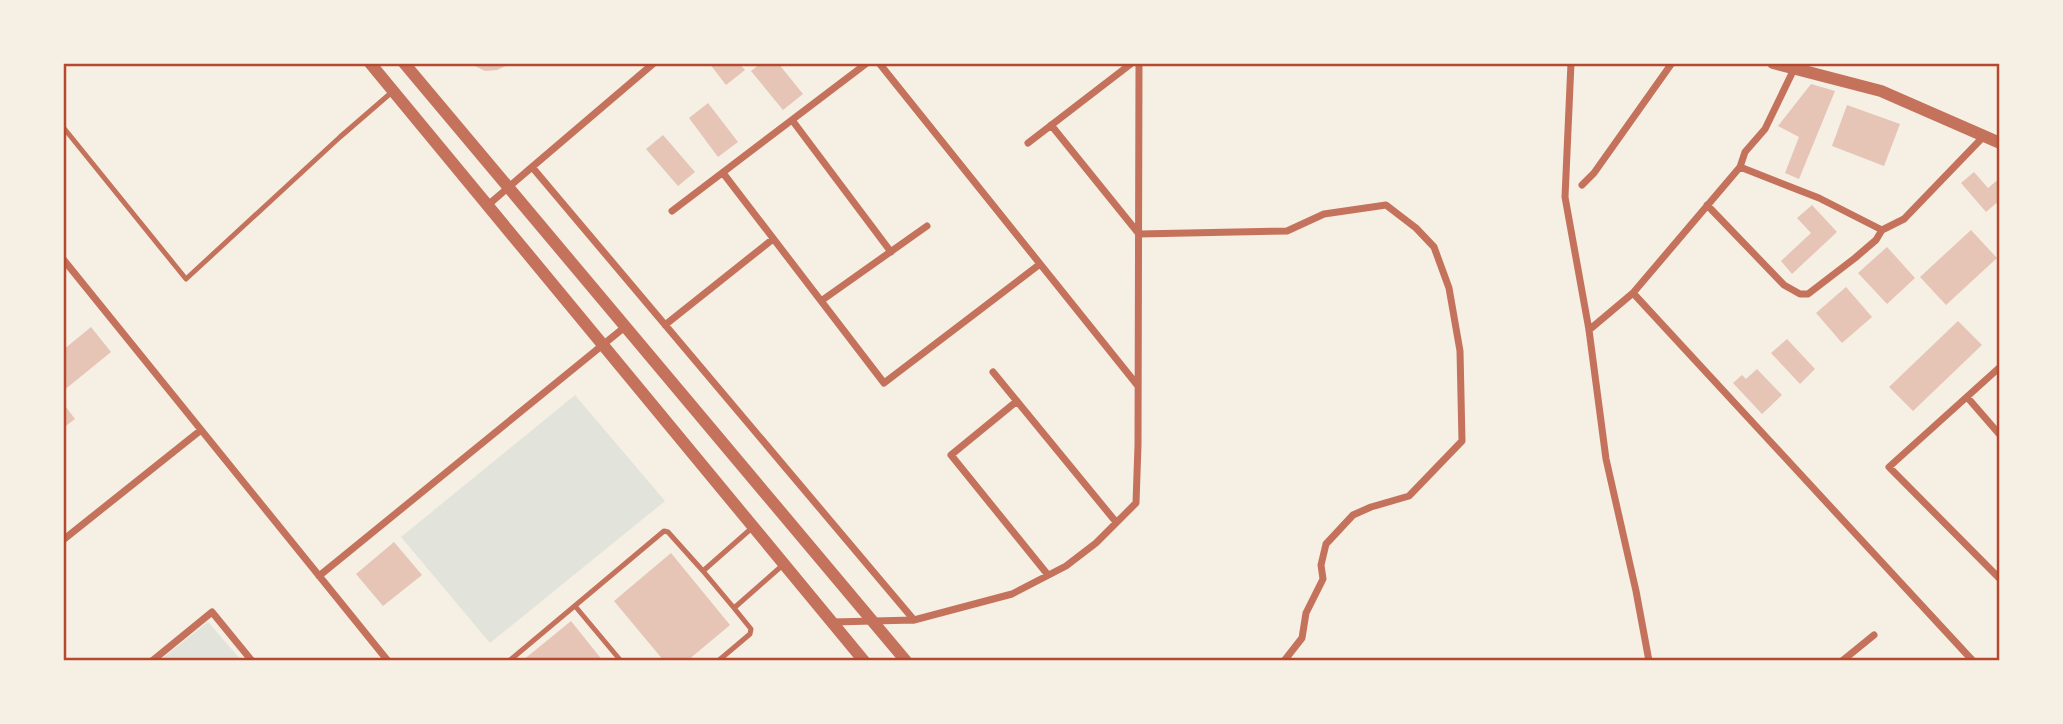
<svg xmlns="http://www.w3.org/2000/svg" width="2063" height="724" viewBox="0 0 2063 724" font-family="'Golos Text',sans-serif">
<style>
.green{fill:#e2e4dc}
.building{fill:#e6c5b7}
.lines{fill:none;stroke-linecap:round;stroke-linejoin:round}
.service{stroke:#c5725c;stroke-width:5}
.minor{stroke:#c5725c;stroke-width:7}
.tertiary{stroke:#c5725c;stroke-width:12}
.neatline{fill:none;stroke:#b5482f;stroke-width:2.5}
</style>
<rect width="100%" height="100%" fill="#f6efe4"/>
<path class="green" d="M575 395 665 501 490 643 401 537Z
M208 622 242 661H159Z"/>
<path class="building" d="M469 63H512L497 70 485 71Z
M709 63H739L745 70 726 85Z
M761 63H778L803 94 783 110 751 71Z
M1811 84 1835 91 1799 179 1785 173 1799 137 1778 126Z
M708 103 738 142 718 157 689 118Z
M1847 105 1900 124 1884 166 1832 146Z
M663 135 695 172 678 186 646 149Z
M1974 172 1988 188 2000 178V200L1986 212 1961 183Z
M1812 205 1837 232 1792 274 1781 261 1811 233 1797 218Z
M1971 230 1997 258 1946 305 1920 277Z
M1887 247 1915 278 1887 304 1858 273Z
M1846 287 1872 317 1842 343 1816 313Z
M1958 321 1982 345 1913 411 1889 387Z
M91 327 111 352 63 391V350Z
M1787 339 1815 369 1800 384 1771 353Z
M1757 369 1782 395 1762 414 1733 383 1742 375 1746 379Z
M63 403 75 419 63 428Z
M394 542 422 575 383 606 356 574Z
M671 553 730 625 687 661H664L614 601Z
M571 621 603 661H522Z"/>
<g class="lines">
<path class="service" d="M63 127 186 279 340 137 392 92
M703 571 734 608
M575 606 621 661
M509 661 664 531 668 532 703 571 753 527
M718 661 750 634 751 629 734 608 784 564"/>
<path class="minor" d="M654 63 532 167 914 620
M879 63 1138 386
M1571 63 1565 197 1589 330 1606 459 1636 591 1649 661
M792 120 891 252
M1051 125 1139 234 1287 231 1324 214 1386 205 1416 228 1434 247 1449 288 1460 351 1462 441 1409 496 1371 507 1353 515 1326 544 1321 565 1323 579 1306 613 1302 638 1284 661
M1028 143 1132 63
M1740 167 1819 198 1882 230
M723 173 884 383 1040 264
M1582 185 1594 173 1672 63
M488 205 532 167
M1707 205 1784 285 1800 294H1808L1855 258 1876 240 1882 230 1904 219 1984 136
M672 211 867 63
M63 259 388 661
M1633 293 1973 661
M821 301 927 226
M665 325 773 239
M1589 330 1633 293 1740 167 1745 152 1765 129 1794 69
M2000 367 1889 467 2000 579
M993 372 1116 522
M1967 397 2000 435
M1017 401 951 455 1048 575
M63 540 201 430
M319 576 626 326
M833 622 914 620 1012 594 1066 566 1096 543 1136 503 1138 445 1139 63
M152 661 212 612 252 661
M1842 661 1874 635"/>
<path class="tertiary" d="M370 63 864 661
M404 63 906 661
M1773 63 1881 91 2000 143"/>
</g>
<rect width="2063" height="724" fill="none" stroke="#f6efe4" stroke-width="130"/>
<rect x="65" y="65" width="1933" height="594" class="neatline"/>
</svg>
